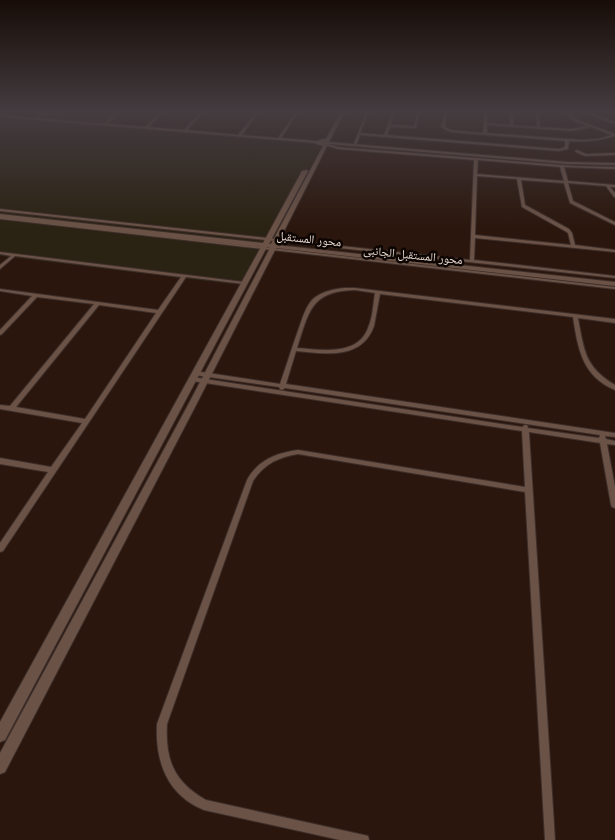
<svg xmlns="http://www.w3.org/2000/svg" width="615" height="840" viewBox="0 0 615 840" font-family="Inter,'Noto Naskh Arabic',sans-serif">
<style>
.commercial{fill:#2a2212}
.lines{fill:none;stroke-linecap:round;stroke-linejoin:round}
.street-casing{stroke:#3d2e2a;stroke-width:2}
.secondary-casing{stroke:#3d2e2a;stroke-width:2}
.street{fill:#6a5246;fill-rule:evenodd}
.secondary{fill:#6a5246;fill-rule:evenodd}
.labels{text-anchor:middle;stroke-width:5;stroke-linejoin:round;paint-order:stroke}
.far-street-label{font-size:12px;fill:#e9dad3;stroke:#0d0502}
</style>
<rect width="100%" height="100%" fill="#2a160c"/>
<path class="commercial" d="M51 111H117L102 124 323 143 247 286 0 256V116L37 120Z"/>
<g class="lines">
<defs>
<path id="street" d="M45 111H48L37 118 104 124 118 111H121L107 124 146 127 161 111H164L149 127 184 130 202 111H205L187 130 238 135 258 111H260L242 135 278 138 297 111H299L281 138 316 141 318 142 316 143 0 117V115L34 118Z
M367 111H369L360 133 384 135 393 111H395L390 125 414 126 418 111H420L416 128 390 127 387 135 559 149 565 147V141L450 132 441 127 445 111H447L445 127 451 130 483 133 485 111H487V123L510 125V115L506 111H509L514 115 513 125 537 127 536 111H538L540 127 572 129 588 126 576 122 562 111H565L578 120 615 134V136C597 141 587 142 569 141L568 149 559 151 360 135 356 145 353 146ZM487 125 572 131 591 127 612 135 598 139 582 140 487 133Z
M589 111H592L597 115 615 122V124L595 117Z
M325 143 338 147 575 166 615 167V169L564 167 568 181 615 185V187H610L615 193V197H614L606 186 568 183 573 201 615 222V225L570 203 564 183 521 180 525 205 569 229 572 233 575 245 615 250V252L475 238 474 260 615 276V278L0 211V209L470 260 474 160 338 149 325 145ZM478 160 560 167 564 181 477 174ZM477 176 517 179 522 207 565 231 568 233 571 245 475 235Z
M577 150 586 154 615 153V155L585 156 576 152 575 151Z
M0 217 615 287V289L0 219Z
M0 252 244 282 246 283 244 284 186 277 3 551 0 552V543L48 472 0 464V458L51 467 82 423 0 409V405L10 406 94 304 37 297 2 334 0 335V330L32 296 0 291V289L158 310 181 277 15 256 0 269V265L11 256 0 254ZM99 305 156 313 85 419 16 407Z
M344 288H355L615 319V323L578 318C584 351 585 367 615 385V390C582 376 578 349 573 317L380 294 374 326C362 360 325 354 296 351L286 384 615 433V437L605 436 606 439 615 441V445L607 444 615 487V508L612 507 611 505 600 443 529 432 555 840H545L525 492 298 454C279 457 264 464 253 481L167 724C165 760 174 782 206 800L364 835 368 836 369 840H340L204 810C167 795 155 761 157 724L247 480C258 460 276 453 298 450L525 487 522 431 192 381 190 380 189 379 190 378 192 377 522 427 525 425H527L528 428 599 438 600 435 285 388 282 390 280 389 279 387 195 375 192 373 195 371 280 384C287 364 293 344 300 325 303 316 306 307 312 300 320 292 333 289 344 288ZM355 290 375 293C373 305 373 317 368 328 358 356 321 350 297 348 309 311 311 291 355 290Z"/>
<path id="secondary" d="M341 111H345L329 142 567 162 615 163V165L567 164 328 144 277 245 615 282V286L276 248 196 405 5 772 0 774V753L188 405 270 248 267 247 5 740 0 742V722L261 247 0 218V214L263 243 302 171 307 170 308 171 269 244H271L323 146 314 143 322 139H326Z"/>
</defs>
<use href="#street" class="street-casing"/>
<use href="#secondary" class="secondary-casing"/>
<use href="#street" class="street"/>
<use href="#secondary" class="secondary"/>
</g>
<linearGradient id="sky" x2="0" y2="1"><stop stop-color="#170c07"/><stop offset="0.49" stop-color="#443c40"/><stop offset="1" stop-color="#443c40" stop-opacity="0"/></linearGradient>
<rect width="615" height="228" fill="url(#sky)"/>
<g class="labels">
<g class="far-street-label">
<text transform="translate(309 239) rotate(6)" y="4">محور المستقبل</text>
<text transform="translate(413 255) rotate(6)" y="4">محور المستقبل الجانبى</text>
</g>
</g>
</svg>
